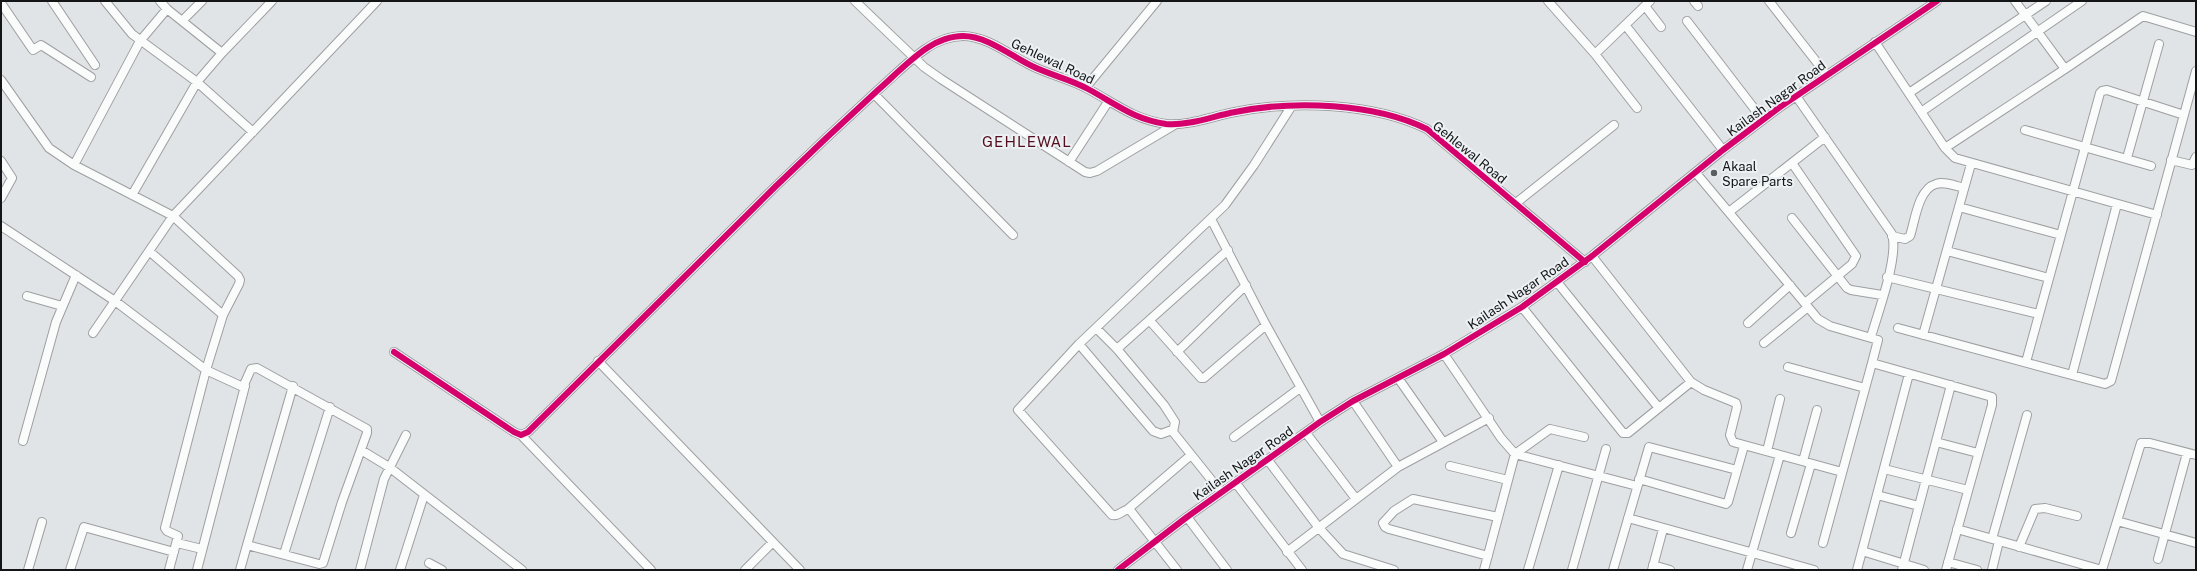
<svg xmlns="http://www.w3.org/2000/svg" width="2197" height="571" viewBox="0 0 2197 571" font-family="'Public Sans',sans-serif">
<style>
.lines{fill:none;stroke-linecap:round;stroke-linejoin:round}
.minor-casing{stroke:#9d9fa1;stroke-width:10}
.minor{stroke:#fafbfb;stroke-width:8}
.cycleway-casing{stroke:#edf1f4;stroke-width:8}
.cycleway{stroke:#d6006c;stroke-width:6}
.poi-dot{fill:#5b5d5f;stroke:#edf1f4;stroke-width:1.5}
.labels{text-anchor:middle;stroke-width:4;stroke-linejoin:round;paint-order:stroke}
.street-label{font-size:13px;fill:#131516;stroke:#edf1f4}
.poi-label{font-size:13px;fill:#131516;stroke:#edf1f4;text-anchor:start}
.quarter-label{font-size:15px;letter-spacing:1px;fill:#540f1f;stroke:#edf1f4}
</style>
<rect width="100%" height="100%" fill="#e1e4e6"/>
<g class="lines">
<defs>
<path id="minor" d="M52 1 95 65
M105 1 132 34 197 82 253 132
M160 1 167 9 222 53 272 1
M855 1 924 67 941 79 1085 172 1090 173 1097 171 1176 124
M1548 1 1595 54 1637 108
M1694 1 1698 6
M1769 1 1826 74
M1 3 33 50 41 45 91 77
M1645 6 1661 27
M182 21 202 1
M1687 21 1763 120
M1626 26 1723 150
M1875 42 1945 148 1955 158 2157 215
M1595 54 1650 1
M2065 69 2143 16 2196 32
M1 80 49 148 74 165 173 216 238 276 240 280 239 284 223 315 206 370 243 387 251 369 257 368 367 429V433L342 502 323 563 319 564 247 545 240 570
M1086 87 1157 1
M1909 93 2046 1
M874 94 1013 235
M1796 96 1892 234C1899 257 1878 312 1871 337
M1921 112 2082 1
M2025 130 2151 166
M1945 148 2065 69 2015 1
M2127 158 2159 44
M2171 160 2192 165 2196 157
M1 161 12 178 1 198
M1069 162 1108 102
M1792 163 1856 256 1852 264 1805 303
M74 165 140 41 167 9
M1696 173 1818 319 1830 326 1878 340 1872 363 1992 397V405L1946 570
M132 195 197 82 222 53
M1516 203 1614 125
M1959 207 2061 235
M1729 212 1825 137
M1792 218 1847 288 1851 290 1882 295
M1211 219 1266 325 1320 422
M1 226 115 301 206 370 165 528 167 531 178 536 169 570
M1892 236 1905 239 1910 236C1915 221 1918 189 1936 184 1944 181 1956 186 1964 188
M149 251 223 315
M1947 251 2049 278
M1592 256 1691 382 1704 390 1736 403 1737 407 1730 435 1733 442 1842 472
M1887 277 2039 314
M1557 282 1658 407
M27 296 62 306
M1522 307 1623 433H1628L1691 382
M1150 321 1201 378H1204L1266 325
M1748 323 1790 285
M1096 328 1117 349 1164 405 1175 422 1173 432 1221 492
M1898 328 2105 384 2111 381 2196 71
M93 333 173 216 377 1
M1923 335 1971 164
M1764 343 1808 307
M1079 344 1153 431 1161 434 1172 430
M1117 349 1228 250
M394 352 514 432 521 435 528 432C610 350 693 269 775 187 809 154 843 122 878 90 894 76 909 60 927 48 937 41 951 36 963 36 987 36 1011 56 1032 66 1050 75 1070 79 1088 89 1116 104 1133 119 1166 124 1189 126 1213 116 1235 112 1294 100 1374 103 1427 129L1585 262
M1177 352 1246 285
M1444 354 1501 438 1515 454 1637 486
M598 361 800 570
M2026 362 2100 93 2102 91 2107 90 2184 115
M1788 367 1865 388
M2072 375 2117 204
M1398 378 1443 442
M1353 401 1398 467
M1306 433 1356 499
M521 435 651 570
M1234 437 1300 388
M23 441 56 322 76 275
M1936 442 1978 453
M361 450 389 467 522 570
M1767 451 1780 399
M1267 459 1319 528 1343 554 1394 570
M1803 461 1817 410
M1450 466 1508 480
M1884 469 1968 490
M1639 479 1726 504 1728 502 1744 446
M1235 482 1302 570
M1877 495 1919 506
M1128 509 1191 455
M1187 517 1227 570
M1628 518 1814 570
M2117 521 2196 543
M1957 529 2102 570
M1791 533 1811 464
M1992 539 2027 415
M177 543 202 549
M1823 543 1872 363
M247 545 293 386
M2019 547 2035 509 2045 508 2077 516
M1862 551 1924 570
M1287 552 1398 467 1489 418
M284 554 330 407
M1488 556 1389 529 1385 527 1383 523 1394 511 1413 499 1498 517
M2158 559 2187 453
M1948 562 1977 570
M429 563 442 570
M1653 565 1670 570
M28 570 42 522
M70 570 84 527 174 552
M197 570 245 386
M360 570 384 479 406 435
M400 570 424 495
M745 570 773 542
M1118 570 1187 517 1320 422 1353 401 1444 354 1522 307 1592 256 1723 150 1780 107 1937 1
M1177 570 1130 510C1123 508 1120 517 1112 515L1018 410 1079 344 1225 205 1254 165 1291 107
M1484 570 1515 454 1550 429 1584 437
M1528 570 1559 465
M1572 570 1606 449
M1613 570 1649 447 1737 470
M1652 570 1663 529
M1747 570 1780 455
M1857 570 1909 374
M1902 570 1951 385
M1992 570 1999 541
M2102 570 2141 443H2150L2196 455"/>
</defs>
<use href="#minor" class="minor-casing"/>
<use href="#minor" class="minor"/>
<defs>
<path id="cycleway" d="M394 352 514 432 521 435 528 432C610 350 693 269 775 187 809 154 843 122 878 90 894 76 909 60 927 48 937 41 951 36 963 36 987 36 1011 56 1032 66 1050 75 1070 79 1088 89 1116 104 1133 119 1166 124 1189 126 1213 116 1235 112 1294 100 1374 103 1427 129L1585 262
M1118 570 1187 517 1320 422 1353 401 1444 354 1522 307 1592 256 1723 150 1780 107 1937 1"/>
</defs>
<use href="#cycleway" class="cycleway-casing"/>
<use href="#cycleway" class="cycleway"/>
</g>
<circle class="poi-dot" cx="1714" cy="173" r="4"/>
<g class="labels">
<g class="street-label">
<text transform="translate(1053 61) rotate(25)" y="5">Gehlewal Road</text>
<text transform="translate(1776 98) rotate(-36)" y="5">Kailash Nagar Road</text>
<text transform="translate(1470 152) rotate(39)" y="5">Gehlewal Road</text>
<text transform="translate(1518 293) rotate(-34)" y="5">Kailash Nagar Road</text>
<text transform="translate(1243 463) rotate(-35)" y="5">Kailash Nagar Road</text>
</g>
<g class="poi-label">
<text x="1722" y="171">Akaal<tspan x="1722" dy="15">Spare Parts</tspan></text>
</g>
<g class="quarter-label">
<text x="1027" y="147">GEHLEWAL</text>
</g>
</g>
<rect width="2197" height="571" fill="none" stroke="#131516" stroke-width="4"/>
</svg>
